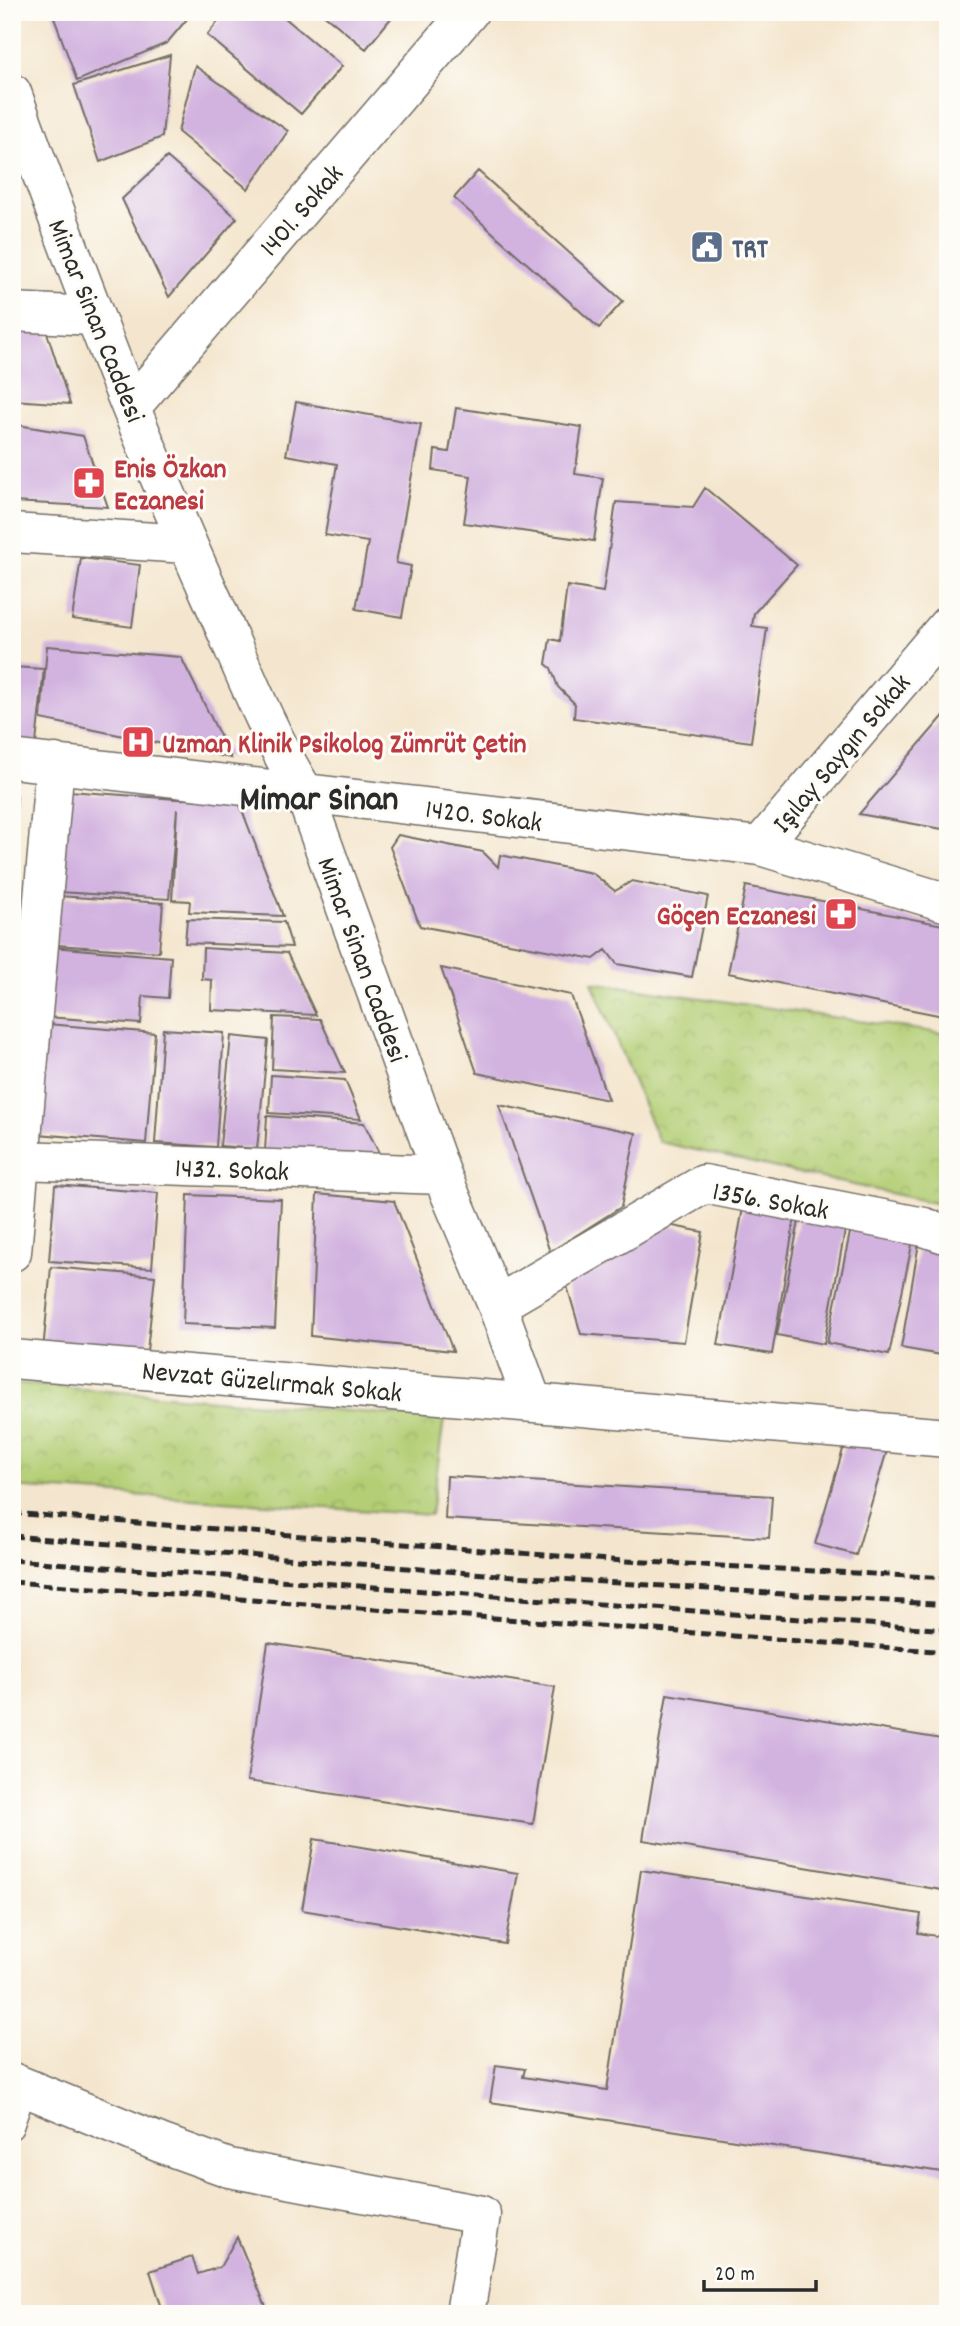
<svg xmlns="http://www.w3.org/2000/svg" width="960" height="2326" viewBox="0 0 960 2326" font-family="Dekko,sans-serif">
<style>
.park{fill:url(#park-crowns);stroke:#6f7c50;stroke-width:2}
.building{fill:#d2b2df}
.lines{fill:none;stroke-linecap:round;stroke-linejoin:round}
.service-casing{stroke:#716c64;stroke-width:24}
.minor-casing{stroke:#716c64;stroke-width:41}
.service{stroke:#fff;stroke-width:21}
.minor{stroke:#fff;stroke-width:38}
.rail{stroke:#2b2b2b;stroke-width:5;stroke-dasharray:10 5;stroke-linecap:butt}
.labels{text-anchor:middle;stroke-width:6;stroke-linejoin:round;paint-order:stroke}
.street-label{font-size:28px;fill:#2b2b2b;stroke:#fdfcf7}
.service-label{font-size:28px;font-weight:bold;fill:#4e5e75;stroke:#fdfcf7;text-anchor:start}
.health-label{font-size:28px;font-weight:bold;fill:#be3a42;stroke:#fdfcf7;text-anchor:start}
.district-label{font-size:35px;font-weight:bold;fill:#2b2b2b;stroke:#fdfcf7}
</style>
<defs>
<pattern id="park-crowns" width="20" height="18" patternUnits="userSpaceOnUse" patternTransform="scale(1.75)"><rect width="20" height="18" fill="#b3ce74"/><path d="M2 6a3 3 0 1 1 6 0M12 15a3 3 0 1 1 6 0" fill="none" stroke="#9ab165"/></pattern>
</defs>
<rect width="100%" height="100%" fill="#fdfcf7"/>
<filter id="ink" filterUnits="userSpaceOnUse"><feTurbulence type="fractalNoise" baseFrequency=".0143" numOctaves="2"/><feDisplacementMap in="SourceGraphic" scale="14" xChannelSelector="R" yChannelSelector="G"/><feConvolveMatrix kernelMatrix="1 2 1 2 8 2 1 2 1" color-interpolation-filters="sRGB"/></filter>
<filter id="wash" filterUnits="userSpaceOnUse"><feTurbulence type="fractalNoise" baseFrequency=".00686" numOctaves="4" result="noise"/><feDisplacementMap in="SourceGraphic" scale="28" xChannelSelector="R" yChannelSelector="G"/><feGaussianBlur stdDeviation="1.57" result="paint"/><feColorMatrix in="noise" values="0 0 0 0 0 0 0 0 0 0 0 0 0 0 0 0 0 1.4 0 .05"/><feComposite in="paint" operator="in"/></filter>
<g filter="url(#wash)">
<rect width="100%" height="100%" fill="#f4e6ce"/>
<path class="park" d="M592 982 948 1034V1206L659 1142Z
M12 1383 444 1419 431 1515 12 1487Z"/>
<g id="blocks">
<path class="building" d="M52 12H179L187 19 167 43 77 81Z
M226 12H278L342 66 301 114 207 35Z
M321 12H396L366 49Z
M170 55 162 137 100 162 74 85Z
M195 66 288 131 248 189 178 132Z
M167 157 237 218 169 297 122 199Z
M478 171 623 301 599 328 454 198Z
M13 264 18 283 12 282Z
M12 329 47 333 70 404 12 400Z
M296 402 421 424 396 563 411 566 402 617 356 609 368 542 325 535 337 464 286 455Z
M456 408 582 427 575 474 603 478 594 541 464 523 471 476 433 470 435 450 449 452Z
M12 424 83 436 108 507 12 502Z
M705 488 797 565 754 613 752 626 767 628 751 742 574 718 575 704 558 687 551 668 546 664 550 639 560 641 567 586 603 592 616 502 693 507Z
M81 558 140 565 132 627 72 619Z
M47 646 181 657 231 758 41 719Z
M12 667 44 669 36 743 12 741Z
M948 711V830L859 814Z
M68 791 177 799 238 800 283 916 189 912 190 901 172 900 177 809 169 899 60 892Z
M12 795 17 796 14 829H12Z
M398 835 483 852 498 867 500 855 592 873 615 891 632 881 708 896 692 977 617 964 606 950 594 959 420 926 390 847Z
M746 886 948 926V1017L728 973Z
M58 896 163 903 159 952 55 945Z
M187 919 284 922 292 947 185 943Z
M52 947 171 957 168 998 143 996 141 1024 47 1017Z
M203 948 287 953 316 1015 211 1010 212 980 202 979Z
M441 968 571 995 608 1100 477 1073Z
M274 1017 320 1019 345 1073 272 1069Z
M47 1024 155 1033 146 1143 38 1134Z
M163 1029 224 1033 216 1147 155 1143Z
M231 1036 268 1040 257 1149 220 1146Z
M271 1075 345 1080 361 1119 269 1113Z
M499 1105 636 1133 621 1207 550 1252Z
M267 1116 364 1123 382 1159 265 1151Z
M55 1185 158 1193 152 1268 49 1261Z
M317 1194 394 1201 453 1351 311 1336Z
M188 1195 281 1199 275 1328 183 1324Z
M743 1208 795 1217 772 1354 718 1345Z
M800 1216 846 1225 824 1344 777 1335Z
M658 1223 703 1232 684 1342 581 1334 567 1286Z
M852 1223 914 1235 889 1355 827 1343Z
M920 1237 948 1249 947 1356 901 1348Z
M51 1267 155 1276 146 1361 43 1351Z
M847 1436 888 1447 856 1555 815 1544Z
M447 1476 772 1496 769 1538 445 1519Z
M268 1643 555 1687 533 1824 247 1781Z
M667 1694 948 1740V1891L643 1840Z
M314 1839 518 1873 505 1944 302 1910Z
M641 1870 921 1914 918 1933 948 1938V2173L490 2102 496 2065 525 2069 523 2077 607 2090Z
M237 2237 269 2314H164L150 2271 192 2257 198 2274 220 2267Z"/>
</g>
</g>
<g filter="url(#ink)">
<use href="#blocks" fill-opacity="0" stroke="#716c64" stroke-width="2"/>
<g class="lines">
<defs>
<path id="service" d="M12 2128 26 2088"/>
<path id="minor" d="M12 93C74 264 138 435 213 601 242 666 267 732 304 792L442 1175 497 1305 532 1401
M12 312 93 316
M132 406 469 12
M12 533 187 544
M12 759 760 846 948 903
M760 846 948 625
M21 1160 442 1175
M12 1252 55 763
M497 1305 704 1184 924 1227 948 1235
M12 1359 948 1438
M12 2082 160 2143 229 2168 481 2215 465 2314"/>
</defs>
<use href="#service" class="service-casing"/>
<use href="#minor" class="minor-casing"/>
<use href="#service" class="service"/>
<use href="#minor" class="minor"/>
<path class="rail" d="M12 1513 608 1560 948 1578
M12 1536 470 1573 948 1605
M12 1560 948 1630
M12 1582 948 1652"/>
</g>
</g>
<defs>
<symbol id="civic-square" viewBox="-11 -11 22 22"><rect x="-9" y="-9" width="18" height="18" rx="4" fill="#5c6f8a" stroke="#fdfcf7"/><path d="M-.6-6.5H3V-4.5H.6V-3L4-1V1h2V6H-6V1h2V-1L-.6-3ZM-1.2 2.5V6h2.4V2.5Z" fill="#fff"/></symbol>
<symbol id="pharmacy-square" viewBox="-11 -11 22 22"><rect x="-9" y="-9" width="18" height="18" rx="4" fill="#e0444e" stroke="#fdfcf7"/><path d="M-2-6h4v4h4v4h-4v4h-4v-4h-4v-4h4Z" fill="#fff"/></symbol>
<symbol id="hospital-square" viewBox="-11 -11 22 22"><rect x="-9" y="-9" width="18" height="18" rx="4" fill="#e0444e" stroke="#fdfcf7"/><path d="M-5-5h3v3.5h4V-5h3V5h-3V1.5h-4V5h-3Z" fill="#fff"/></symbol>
</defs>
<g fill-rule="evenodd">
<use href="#civic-square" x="688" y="228" width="38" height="38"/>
<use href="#pharmacy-square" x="70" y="464" width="38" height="38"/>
<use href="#hospital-square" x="119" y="723" width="38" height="38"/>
<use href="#pharmacy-square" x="822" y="895" width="38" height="38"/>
</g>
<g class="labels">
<g class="street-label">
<text transform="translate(300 209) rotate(-49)" y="10">1401. Sokak</text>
<text transform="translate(98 320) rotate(68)" y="10">Mimar Sinan Caddesi</text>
<text transform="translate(840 752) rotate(-50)" y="10">Işılay Saygın Sokak</text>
<text transform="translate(484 814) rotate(7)" y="10">1420. Sokak</text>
<text transform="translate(364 959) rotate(70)" y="10">Mimar Sinan Caddesi</text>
<text transform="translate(232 1168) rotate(2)" y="10">1432. Sokak</text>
<text transform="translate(771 1199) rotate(10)" y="10">1356. Sokak</text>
<text transform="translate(272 1380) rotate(5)" y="10">Nevzat Güzelırmak Sokak</text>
</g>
<g class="service-label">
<text x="732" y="257">TRT</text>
</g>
<g class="health-label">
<text x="114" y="477">Enis Özkan<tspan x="114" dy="32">Eczanesi</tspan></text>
<text x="162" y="752">Uzman Klinik Psikolog Zümrüt Çetin</text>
<text x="816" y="924" text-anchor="end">Göçen Eczanesi</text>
</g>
<g class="district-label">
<text x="319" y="809">Mimar Sinan</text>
</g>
</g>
<rect width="960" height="2326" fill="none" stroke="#fdfcf7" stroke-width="42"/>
<path d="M704 2280v10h112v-10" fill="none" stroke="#2b2b2b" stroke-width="3.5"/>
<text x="715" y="2280" font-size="21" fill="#2b2b2b" stroke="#fdfcf7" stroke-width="5" paint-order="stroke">20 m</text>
</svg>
